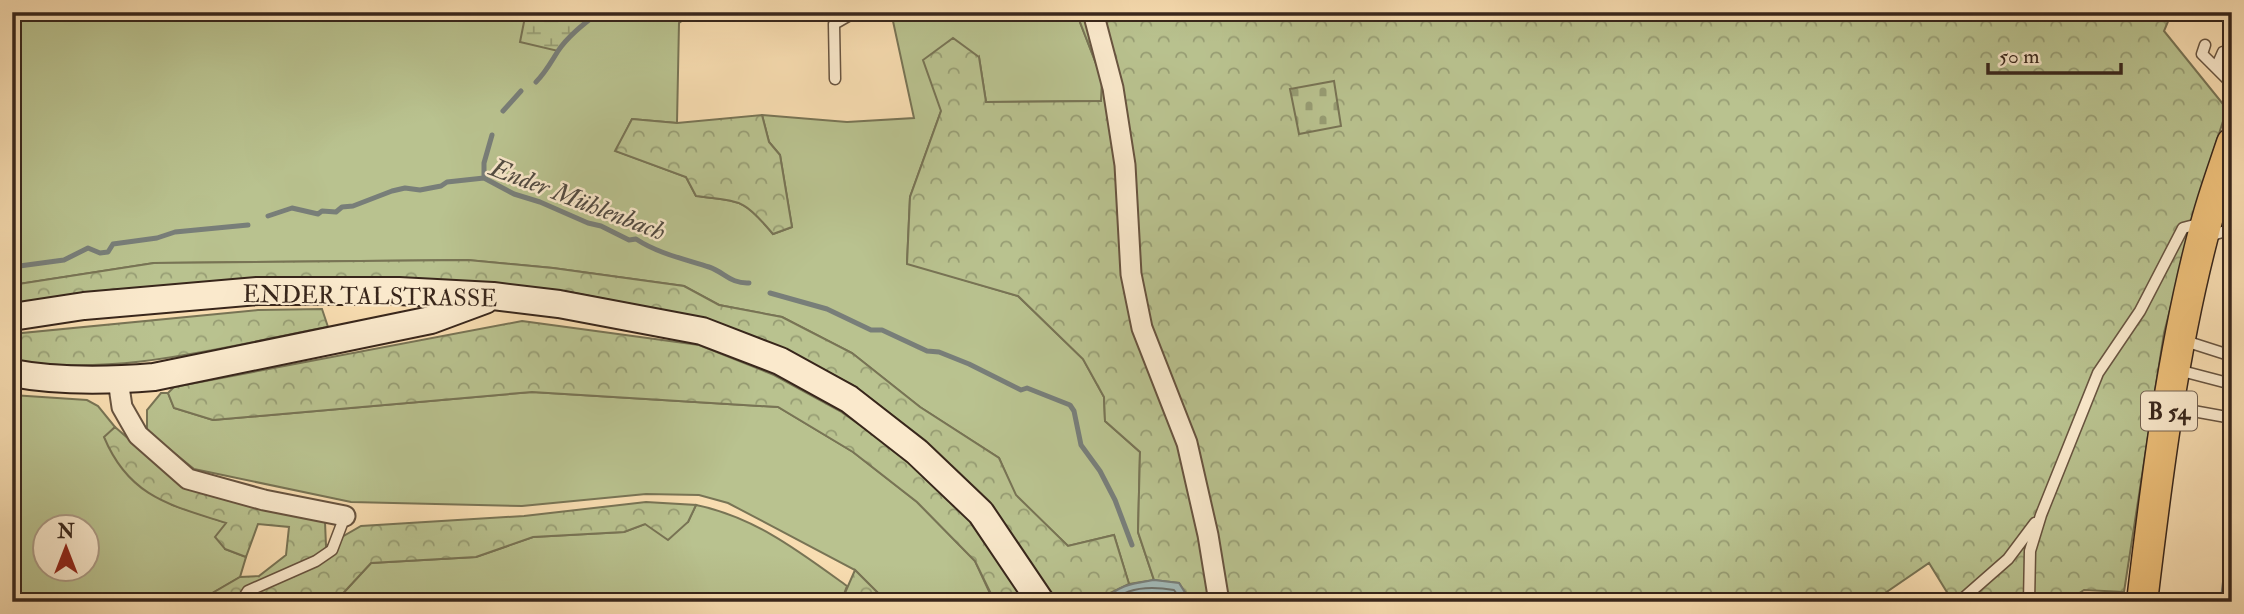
<svg xmlns="http://www.w3.org/2000/svg" width="2244" height="614" viewBox="0 0 2244 614" font-family="'IM FELL Double Pica',serif">
<style>
.green{fill:#b9c28f;stroke:#787455;stroke-width:2;fill-rule:evenodd}
.forest{fill:url(#forest-crowns);stroke:#787455;stroke-width:2}
.wetland{fill:url(#wetland-marsh);stroke:#787455;stroke-width:2}
.cemetery{fill:url(#cemetery-stones);stroke:#787455;stroke-width:2}
.water{fill:#a2b9b7;stroke:#787e79;stroke-width:2}
.lines{fill:none;stroke-linecap:round;stroke-linejoin:round}
.shore{stroke:#6d7069;stroke-width:2}
.stream{stroke:#787e79;stroke-width:5}
.service-casing{stroke:#685440;stroke-width:13}
.minor-casing{stroke:#685440;stroke-width:23}
.secondary-casing{stroke:#38261b;stroke-width:30}
.primary-casing{stroke:#38261b;stroke-width:33}
.service{stroke:#fae9cc;stroke-width:10}
.minor{stroke:#fae9cc;stroke-width:19}
.secondary{stroke:#fae9cc;stroke-width:26}
.primary{stroke:#ecbe78;stroke-width:30}
.labels{text-anchor:middle;stroke-width:5;stroke-linejoin:round;paint-order:stroke}
.shield{fill:#fae9cc;stroke:#726050;stroke-width:2}
.shield-label{font-size:23px;font-weight:bold;fill:#38261b}
.street-label{font-size:24px;fill:#38261b;stroke:#fae9cc}
.water-label{font-size:26px;font-style:italic;fill:#524b42;stroke:#fae9cc}
</style>
<defs>
<pattern id="forest-crowns" width="20" height="18" patternUnits="userSpaceOnUse" patternTransform="scale(1.75)"><rect width="20" height="18" fill="#b9c28f"/><path d="M2 6a3 3 0 1 1 6 0M12 15a3 3 0 1 1 6 0" fill="none" stroke="#979d74"/></pattern>
<pattern id="wetland-marsh" width="20" height="14" patternUnits="userSpaceOnUse" patternTransform="scale(1.75)"><rect width="20" height="14" fill="#b9c28f"/><path d="M1 5h8M5 5V1M11 12h8M15 12V8" fill="none" stroke="#979d74"/></pattern>
<pattern id="cemetery-stones" width="16" height="16" patternUnits="userSpaceOnUse" patternTransform="scale(1.75)"><rect width="16" height="16" fill="#b9c28f"/><path d="M2 7V4a2 2 0 0 1 4 0v3zM10 15v-3a2 2 0 0 1 4 0v3z" fill="#979d74"/></pattern>
</defs>
<rect width="100%" height="100%" fill="#f8ddb1"/>
<filter id="stains"><feTurbulence type="fractalNoise" baseFrequency=".00286" numOctaves="4"/><feColorMatrix values="0 0 0 0 .2 0 0 0 0 .09 0 0 0 0 .02 0 0 0 .5 -.17"/></filter>
<radialGradient id="worn" r=".72"><stop offset=".6" stop-color="#630" stop-opacity="0"/><stop offset="1" stop-color="#630" stop-opacity=".3"/></radialGradient>
<path class="green" d="M12 12H694L679 23 677 123 632 119 616 151 686 177 696 196C741 202 743 198 773 234L792 227 780 155 769 142 762 115 847 122 914 118 891 12H1076L1102 79V101L986 102 979 57 941 111 910 197 907 263 1018 296 1083 359 1104 397 1105 421 1140 452 1138 532 1154 580 1129 584 1114 535 1068 546 1015 495 999 458 920 407 852 353 782 317 719 305 684 286 553 268 467 260 154 263 12 285Z
M532 392 778 407 853 452 917 502 975 561 994 602H887L855 570 728 503 699 495 646 494 522 506 351 502 194 469 147 431V410L161 393H168L174 408 213 420Z
M12 395 87 400 98 406 115 427 105 437 172 505 227 523 225 549 246 557 240 577 197 602H12ZM46 526H88V568H46Z
M696 505C755 517 800 552 847 586L841 602H335L371 563 476 557 533 537 624 532 645 524 688 522Z"/>
<path class="forest" d="M1076 12H2172L2164 31 2227 109 2202 186 2164 333 2124 592 2084 590 2066 602H1953L1929 563 1872 602H1191L1179 583 1154 580 1138 532 1140 452 1105 421 1104 397 1083 359 1018 296 907 264 910 197 941 111 923 60 953 38 979 57 986 102 1101 101 1102 79Z
M762 115 769 142 780 155 792 227 773 234C743 198 741 202 696 196L686 177 615 151 632 119 677 123Z
M468 260 553 268 684 286 719 305 782 317 852 353 920 407 999 458 1016 495 1068 546 1114 535 1129 584 1110 593 1104 602H1053L990 502 926 441 856 387 785 349 708 319 564 291 474 284 12 305V285L154 263Z
M322 309 328 327C226 346 117 378 12 360V334L258 310Z
M522 321 699 345 774 375 840 411 909 460 974 520 1028 602H995L975 561 917 502 853 452 778 407 532 392 213 420 174 408 168 393 174 387Z
M115 427 183 486 264 509 325 522 326 546 361 526 524 516 646 502 696 505 688 522 668 540 645 524 624 532 533 537 476 557 371 563 335 602H197L240 577 259 576 286 555 289 527 258 524 246 557 225 549 215 537 226 523C170 505 129 497 104 437Z
M855 570 887 602H841Z"/>
<path class="wetland" d="M526 12H599L572 35 558 51 520 42Z"/>
<path class="cemetery" d="M1334 81 1341 126 1299 134 1290 89Z"/>
<path class="water" d="M1154 580 1179 583 1191 602H1104C1115 585 1136 583 1154 580Z"/>
<g class="lines">
<path class="shore" d="M1113 602C1127 586 1155 587 1174 590L1183 602"/>
<path class="stream" d="M536 82C546 72 551 62 558 51 568 36 585 23 599 12
M503 111 521 91
M484 178V163L492 135
M268 216 292 208 318 214 322 211 336 212 342 207 353 206 392 191 405 188 420 190 441 186 447 182 484 178 514 194 540 202 588 223 601 226 629 240 636 239C657 253 684 259 709 267 724 272 731 284 749 283
M12 267 64 260 88 248 100 253 108 252 113 244 157 238 175 232 248 225
M770 293 827 309 871 330H882L927 351 939 352 969 364 1021 390 1027 388 1070 405 1074 411 1081 445 1100 471 1115 500 1132 545
M2222 602 2227 562"/>
<defs>
<path id="service" d="M2205 45 2202 54 2216 68
M2223 52 2216 68 2232 84
M835 79 834 24 855 12
M2209 236 2232 229
M2182 340 2232 356
M2178 370 2224 382 2232 379
M2171 407 2232 418
M241 602 248 591 316 561 332 550 345 516
M1959 602 2008 559 2035 523
M2029 602 2030 551 2041 515 2098 373 2140 311 2183 228 2202 223"/>
<path id="minor" d="M1093 12 1113 88 1125 165 1131 274 1142 328 1187 443 1208 535 1219 602
M118 380 122 407 138 435 188 479 264 500 345 516"/>
<path id="secondary" d="M12 317 84 306 257 291H399L493 296 559 304 702 331 780 361 849 399 917 452 981 513 1041 602
M12 373C59 382 106 381 154 377L431 320 485 300"/>
<path id="primary" d="M2142 602C2157 476 2173 346 2206 224 2213 197 2223 170 2232 143"/>
</defs>
<use href="#service" class="service-casing"/>
<use href="#minor" class="minor-casing"/>
<use href="#secondary" class="secondary-casing"/>
<use href="#primary" class="primary-casing"/>
<use href="#service" class="service"/>
<use href="#minor" class="minor"/>
<use href="#secondary" class="secondary"/>
<use href="#primary" class="primary"/>
</g>
<g class="labels">
<rect class="shield" x="2141" y="391.5" width="56" height="39" rx="5"/>
<g class="shield-label">
<text x="2169" y="419">B 54</text>
</g>
<g class="street-label">
<text transform="translate(370 296) rotate(1)" y="8">ENDER TALSTRASSE</text>
</g>
<g class="water-label">
<text transform="translate(578 199) rotate(21)" y="9">Ender Mühlenbach</text>
</g>
</g>
<rect width="2244" height="614" fill="none" stroke="#f8ddb1" stroke-width="42"/>
<rect x="14" y="14" width="2216" height="586" fill="none" stroke="#38261b" stroke-width="3.5"/>
<rect x="21" y="21" width="2202" height="572" fill="none" stroke="#38261b" stroke-width="2"/>
<g transform="translate(66 548)"><circle r="33" fill="#fae9cc" stroke="#ac9b85" stroke-width="2"/>
<path d="M0-5L12 26L0 18L-12 26Z" fill="#8f2418"/>
<text y="-10" font-size="19" font-weight="bold" text-anchor="middle" fill="#38261b">N</text>
</g>
<path d="M1988 63v10h133v-10" fill="none" stroke="#38261b" stroke-width="3.5"/>
<text x="1999" y="63" font-size="21" fill="#38261b" stroke="#fae9cc" stroke-width="5" paint-order="stroke">50 m</text>
<rect width="100%" height="100%" filter="url(#stains)"/>
<rect width="100%" height="100%" fill="url(#worn)"/>
</svg>
